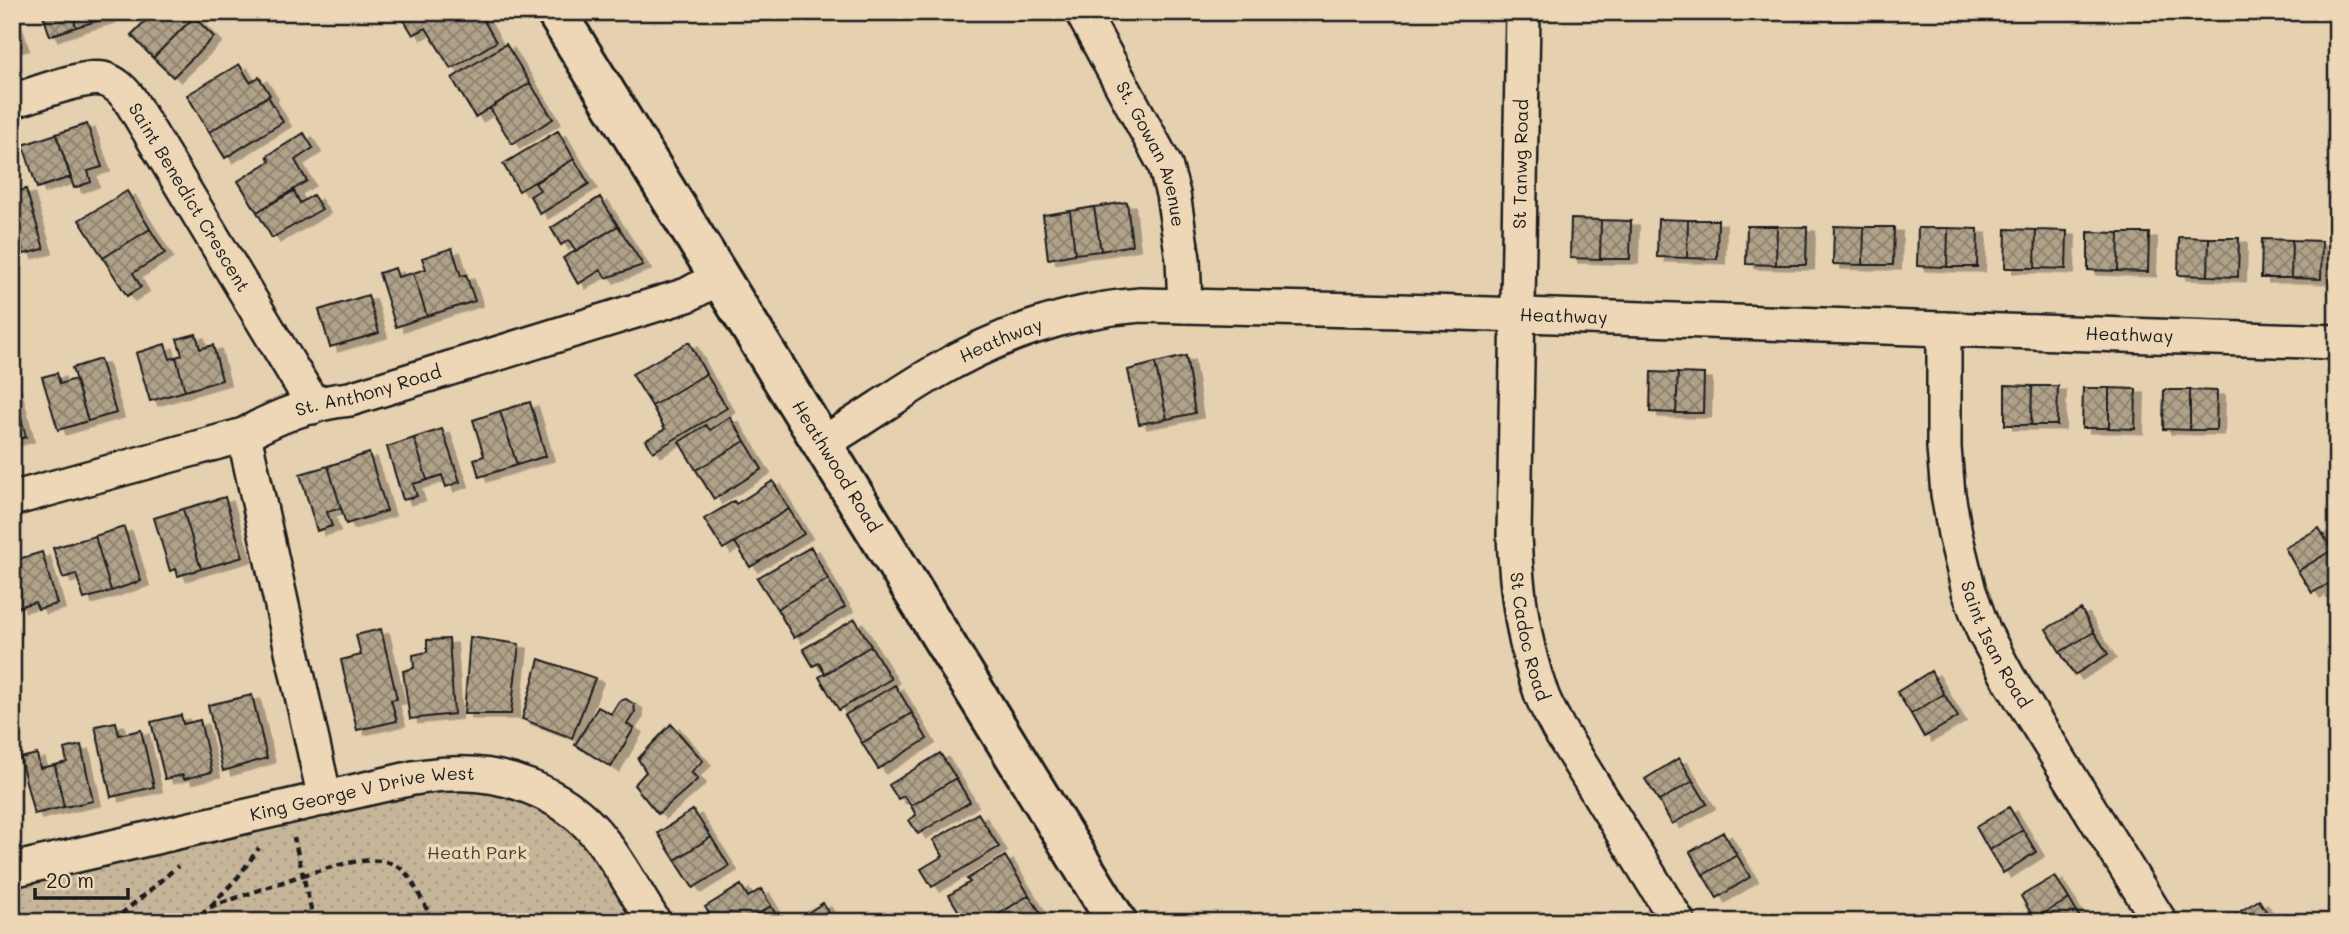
<svg xmlns="http://www.w3.org/2000/svg" width="2349" height="934" viewBox="0 0 2349 934" font-family="Mali,sans-serif">
<style>
.park{fill:url(#park-dots);stroke:#72685b;stroke-width:2}
.building{fill:url(#building-cross-hatch);stroke:#1c1c1c;stroke-width:2;filter:url(#shadow)}
.lines{fill:none;stroke-linecap:round;stroke-linejoin:round}
.minor-casing{stroke:#1c1c1c;stroke-width:38}
.tertiary-casing{stroke:#1c1c1c;stroke-width:44}
.path{stroke:#1c1c1c;stroke-width:4.5;stroke-dasharray:7 5;stroke-linecap:butt}
.minor{stroke:#edd7b6;stroke-width:33}
.tertiary{stroke:#edd7b6;stroke-width:38}
.labels{text-anchor:middle;stroke-width:7;stroke-linejoin:round;paint-order:stroke}
.street-label{font-size:18px;fill:#1c1c1c;stroke:#edd7b6}
.park-label{font-size:18px;fill:#47423c;stroke:#edd7b6}
</style>
<defs>
<pattern id="park-dots" width="8" height="8" patternUnits="userSpaceOnUse" patternTransform="scale(1.75)"><rect width="8" height="8" fill="#c7b59a"/><path d="M2 2h.1M6 6h.1" fill="none" stroke="#aa9b84" stroke-width="1.8" stroke-linecap="round"/></pattern>
<pattern id="building-cross-hatch" width="8" height="8" patternUnits="userSpaceOnUse" patternTransform="scale(1.75)"><rect width="8" height="8" fill="#b0a189"/><path d="M0 0l8 8M0 8l8-8" fill="none" stroke="#8e826f"/></pattern>
<filter id="shadow"><feDropShadow dx="8" dy="4.5" stdDeviation="0" flood-color="#0004"/></filter>
</defs>
<rect width="100%" height="100%" fill="#e5d0b0"/>
<filter id="ink" filterUnits="userSpaceOnUse"><feTurbulence type="fractalNoise" baseFrequency=".0143" numOctaves="2"/><feDisplacementMap in="SourceGraphic" scale="14" xChannelSelector="R" yChannelSelector="G"/><feConvolveMatrix kernelMatrix="1 2 1 2 8 2 1 2 1" color-interpolation-filters="sRGB"/></filter>
<g filter="url(#ink)">
<path class="park" d="M487 784 576 825 644 922H12V879L330 806Z"/>
<path class="building" d="M42 12H72L76 27 50 36Z
M72 12H105L107 18 76 27Z
M146 12H190L194 17 153 58 131 35 150 16Z
M399 12H479L496 42 451 69 426 28 413 35Z
M194 17 214 37 173 77 153 58Z
M12 18 21 46 12 48Z
M506 44 530 83 475 117 452 78Z
M239 64 250 82 259 77 270 95 209 132 187 95Z
M530 83 553 119 512 144 490 108Z
M268 96 283 122 225 158 209 132Z
M87 124 102 167 88 171 91 182 74 188 56 134Z
M558 131 574 159 519 191 503 164Z
M304 133 313 148 295 160 307 181 257 212 238 181 270 161 267 156Z
M56 134 71 177 37 188 23 145Z
M574 159 589 184 540 214 530 196 540 190 535 183Z
M26 189 44 249 24 254 12 217V191L13 193Z
M127 191 150 229 103 258 79 220Z
M294 191 300 203 313 195 322 209 272 238 257 212Z
M600 197 618 226 576 251 569 240 561 245 551 228Z
M1127 202 1132 245 1101 251 1094 207Z
M1094 207 1101 251 1075 254 1070 211Z
M1070 211 1075 254 1048 259 1043 215Z
M1571 219 1601 220 1600 259 1570 258Z
M1658 219 1688 220 1687 258 1657 257Z
M1601 220 1631 221 1630 259H1600Z
M1688 220H1718L1717 259 1687 258Z
M618 226 643 265 606 278 601 270 578 284 563 258Z
M1747 226H1777L1776 265 1746 264Z
M1777 226 1807 227 1806 265H1776Z
M1834 226 1864 227 1863 265 1833 264Z
M1864 227H1894L1893 265H1863Z
M1918 228H1948L1947 267 1917 266Z
M1948 228 1978 229 1977 267H1947Z
M150 229 165 253 133 273 141 287 127 296 103 258Z
M2006 229 2036 230 2035 268H2005Z
M2036 230 2067 231 2066 269 2035 268Z
M2088 232 2119 233 2118 271 2088 270Z
M2119 233H2149L2148 272 2118 271Z
M2179 237 2209 238 2208 276 2178 275Z
M2209 238H2239L2238 277 2208 276Z
M2262 239 2292 240 2291 278H2261Z
M2292 240 2322 241 2321 279 2291 278Z
M452 248 461 276 466 275 475 301 427 316 413 273 426 269 422 258Z
M395 268 398 277 413 273 427 316 396 327 379 273Z
M368 295 379 333 330 347 319 310Z
M196 334 200 349 213 345 222 380 185 391 176 357 182 355 177 339Z
M689 342 706 374 652 406 632 374Z
M165 344 170 359 176 357 185 391 150 401 136 353Z
M1186 356 1195 413 1167 419 1155 363Z
M100 359 116 413 88 421 72 368Z
M1155 363 1167 419 1139 424 1128 370Z
M1651 372 1678 373 1676 413 1650 412Z
M57 373 60 384 75 379 88 421 58 430 42 377Z
M1678 373 1704 374 1703 413H1676Z
M706 374 727 408 653 452 646 440 665 429 652 406Z
M12 382 26 437 12 441Z
M2005 385 2032 386 2031 425H2005Z
M2032 386H2058L2057 425H2031Z
M2083 388H2109V428H2082Z
M2109 388 2136 389 2135 429 2109 428Z
M2164 390H2190V430L2163 429Z
M2190 390 2217 391 2216 430H2190Z
M530 402 546 456 517 465 500 411Z
M500 411 517 465 479 477 474 459 484 456 473 420Z
M730 417 745 441 696 470 679 442 706 425 710 430Z
M442 429 460 482 446 487 442 475 427 480 414 438Z
M414 438 427 480 413 484 417 496 403 500 387 447Z
M745 441 762 469 714 499 696 470Z
M369 453 387 511 346 524 328 466Z
M328 466 341 508 327 512 332 526 317 531 300 474Z
M773 481 789 509 723 549 704 519 734 501 736 504Z
M225 497 243 557 201 569 183 509Z
M183 509 201 569 178 576 176 569 170 571 154 518Z
M789 509 804 534 750 567 735 542Z
M124 527 141 581 111 591 95 536Z
M2319 528 2332 550 2298 571 2285 548Z
M95 536 111 591 84 599 76 574 63 578 53 548Z
M811 547 828 579 777 609 757 578Z
M2332 550 2337 558V579L2312 593 2298 571Z
M42 552 57 604 38 609 35 602 18 607 12 587V561Z
M828 579 845 607 794 638 777 609Z
M2081 609 2094 632 2060 652 2046 629Z
M855 619 871 646 825 674 819 663 813 666 803 649Z
M381 629 397 699 391 700 397 721 357 730 341 660 361 655 356 635Z
M2094 632 2108 654 2074 675 2060 652Z
M470 637 519 644 511 714H464Z
M449 639 454 714 410 719 403 671 414 668 413 655 427 652V640Z
M871 646 891 679 839 710 819 677Z
M539 659 595 678 572 738 522 719Z
M1931 671 1944 694 1911 714 1897 692Z
M895 685 912 713 862 743 845 715Z
M1944 694 1958 717 1924 737 1911 714Z
M252 695 267 758 223 771 208 705Z
M626 699 634 704 635 712 627 724 634 728 611 767 575 745 598 707 611 714 619 701Z
M912 713 927 739 878 769 862 743Z
M181 715 183 724 200 720 212 772 184 779 183 775 165 779 151 722Z
M116 722 119 735 141 730 154 787 111 797 95 726Z
M671 724 703 761 691 772 698 779 658 814 634 785 646 772 638 759Z
M81 745 93 801 64 807 55 765 67 762 64 749Z
M940 753 956 778 911 806 904 796 898 799 889 785Z
M37 754 40 768 55 765 64 807 34 814 20 758Z
M1679 758 1693 781 1659 801 1645 779Z
M956 778 970 802 918 834 909 820 916 815 911 806Z
M1693 781 1707 804 1672 824 1659 801Z
M2009 807 2023 830 1989 850 1976 827Z
M693 810 711 837 675 860 658 833Z
M978 813 999 847 932 887 921 869 943 856 933 840Z
M2023 830 2036 852 2003 873 1989 850Z
M1723 832 1737 855 1703 875 1690 852Z
M711 837 729 866 693 888 675 860Z
M1737 855 1750 877 1717 898 1703 875Z
M1005 856 1029 895 986 922H965L949 895 970 882 967 879Z
M2055 876 2069 899 2034 919 2021 896Z
M741 885 748 897 761 889 771 906 745 922H715L705 907Z
M1029 895 1045 920 986 922Z
M2069 899 2082 921 2036 922 2034 919Z
M2259 900 2273 922H2227L2226 920Z
M823 903 831 917 823 922H793Z
M771 906 779 920 776 922H745Z"/>
<g class="lines">
<defs>
<g id="minor">
<path id="s1" d="M1082 12 1165 165 1173 194 1183 259 1185 306"/>
<path id="s2" d="M1523 12 1514 535C1516 588 1523 643 1541 693 1545 705 1552 716 1558 728L1678 922"/>
<path id="s3" d="M12 101C34 95 82 75 103 79 115 82 122 90 129 98L307 394 312 407"/>
<path id="s4" d="M1944 329V448L1948 494 1955 534 1969 591 1984 632 2008 677 2160 922"/>
<path d="M244 435 325 799"/>
<path id="s5" d="M823 443C860 421 895 396 932 374 995 336 1068 310 1141 305L1401 311 2337 342"/>
<path id="s6" d="M12 499 244 435C275 417 314 402 350 399L687 295 720 277"/>
<path id="s7" d="M12 870 413 778C426 776 438 774 451 774 502 771 561 792 595 832 618 859 635 892 654 922"/>
</g>
<g id="tertiary">
<path id="s8" d="M556 12 1117 922"/>
</g>
</defs>
<use href="#minor" class="minor-casing"/>
<use href="#tertiary" class="tertiary-casing"/>
<path class="path" d="M211 906 238 877 259 848
M112 922 178 866
M191 922 210 907 303 875 294 838
M314 922 303 875C332 868 376 849 403 870 411 876 427 911 434 922"/>
<use href="#minor" class="minor"/>
<use href="#tertiary" class="tertiary"/>
</g>
</g>
<g class="labels">
<g class="street-label">
<text dy="6" stroke="none"><textPath href="#s1" startOffset="159">St. Gowan Avenue</textPath></text>
<text transform="translate(1521 164) rotate(-89)" y="6">St Tanwg Road</text>
<text dy="6" stroke="none"><textPath href="#s3" startOffset="243">Saint Benedict Crescent</textPath></text>
<text dy="6" stroke="none"><textPath href="#s5" startOffset="774">Heathway</textPath></text>
<text dy="6" stroke="none"><textPath href="#s5" startOffset="1340">Heathway</textPath></text>
<text dy="6" stroke="none"><textPath href="#s5" startOffset="206">Heathway</textPath></text>
<text dy="6" stroke="none"><textPath href="#s6" startOffset="373">St. Anthony Road</textPath></text>
<text dy="6" stroke="none"><textPath href="#s8" startOffset="534">Heathwood Road</textPath></text>
<text dy="6" stroke="none"><textPath href="#s2" startOffset="626">St Cadoc Road</textPath></text>
<text dy="6" stroke="none"><textPath href="#s4" startOffset="324">Saint Isan Road</textPath></text>
<text dy="6" stroke="none"><textPath href="#s7" startOffset="359">King George V Drive West</textPath></text>
</g>
<g class="park-label">
<text x="477" y="859">Heath Park</text>
</g>
</g>
<rect width="2349" height="934" fill="none" stroke="#edd7b6" stroke-width="42"/>
<rect x="21" y="21" width="2307" height="892" fill="none" stroke="#1c1c1c" stroke-width="2.5" filter="url(#ink)"/>
<path d="M35 888v10h93v-10" fill="none" stroke="#1c1c1c" stroke-width="3.5"/>
<text x="46" y="888" font-size="21" fill="#1c1c1c" stroke="#edd7b6" stroke-width="5" paint-order="stroke">20 m</text>
</svg>
